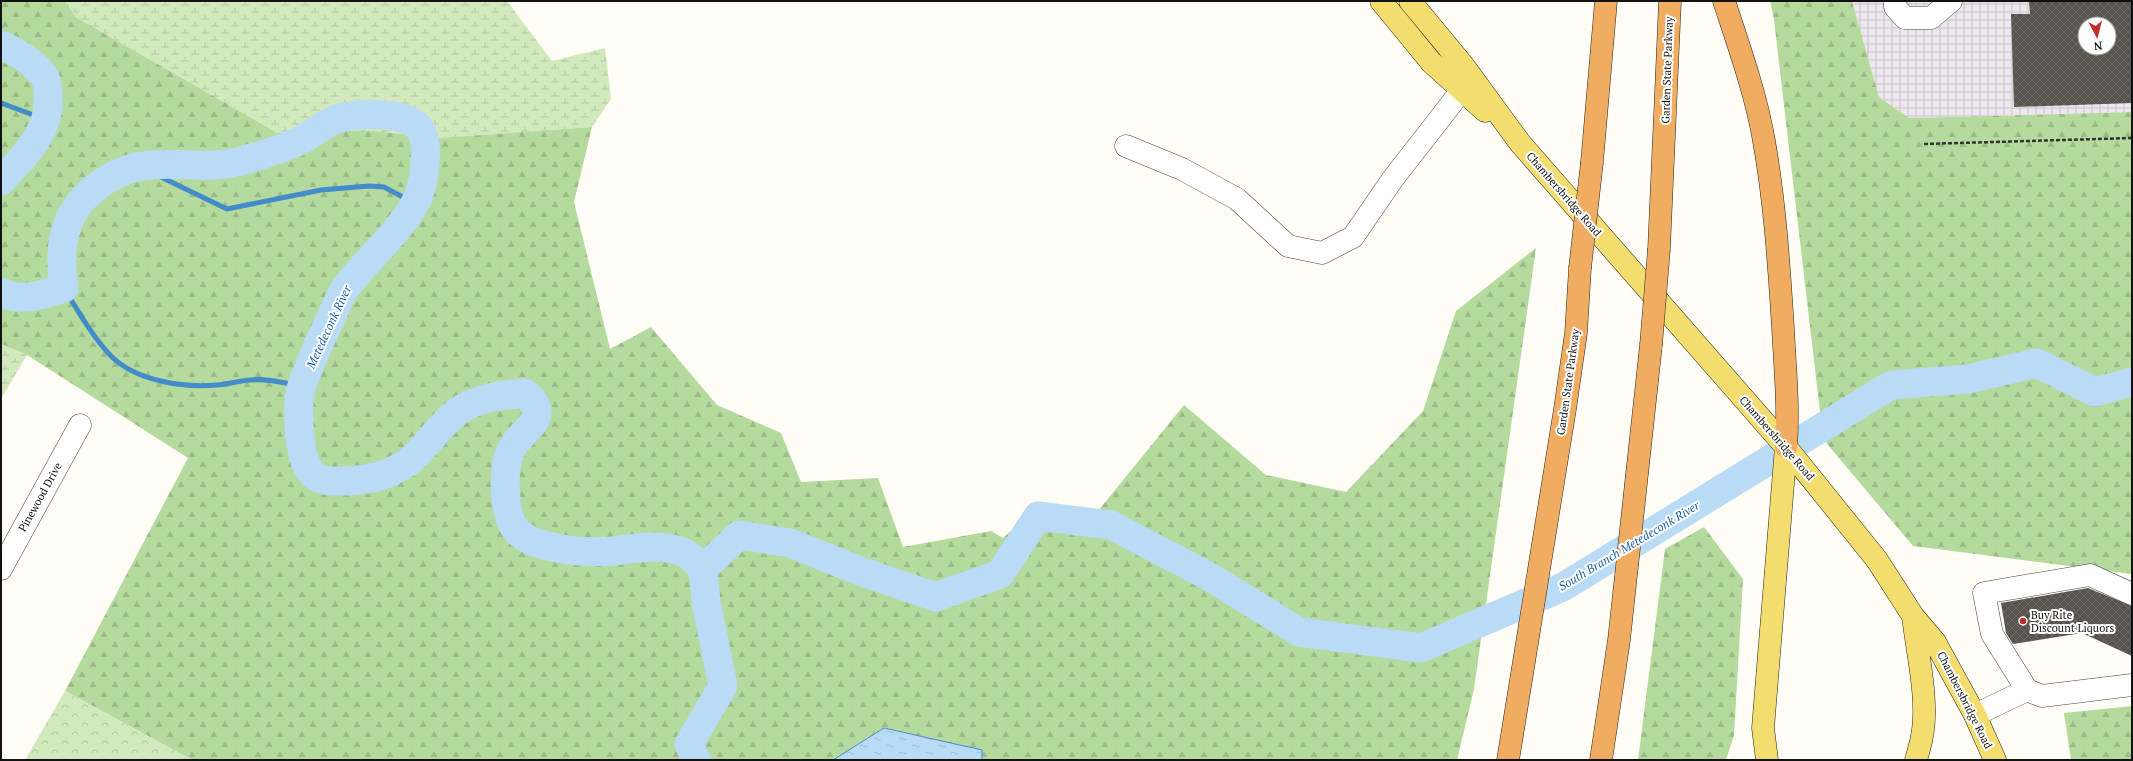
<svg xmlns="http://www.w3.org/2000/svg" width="2133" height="761" viewBox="0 0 2133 761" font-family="'PT Serif',serif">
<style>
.industrial{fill:url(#industrial-grid);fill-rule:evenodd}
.forest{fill:url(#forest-firs)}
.wetland{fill:url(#wetland-marsh)}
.park{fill:url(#park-crowns)}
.water{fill:url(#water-ripples);stroke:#438bca}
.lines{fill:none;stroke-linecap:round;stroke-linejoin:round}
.stream{stroke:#438bca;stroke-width:5}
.river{stroke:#badbf5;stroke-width:29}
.building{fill:url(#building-cross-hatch);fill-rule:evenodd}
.minor-casing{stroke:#444;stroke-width:23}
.major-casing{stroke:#222;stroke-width:23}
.highway-casing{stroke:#222;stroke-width:23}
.path{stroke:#333;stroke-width:2.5;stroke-dasharray:4 2;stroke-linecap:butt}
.minor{stroke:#fff;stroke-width:22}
.major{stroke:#f4dd6f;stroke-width:22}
.highway{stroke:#f0ac61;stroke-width:22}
.highway-bridge-casing{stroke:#222;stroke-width:23;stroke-linecap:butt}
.highway-bridge{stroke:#f0ac61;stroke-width:22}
.poi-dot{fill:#be2e2b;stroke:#fff;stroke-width:1.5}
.labels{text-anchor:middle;stroke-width:4;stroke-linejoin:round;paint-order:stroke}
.street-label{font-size:11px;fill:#111;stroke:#fff}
.poi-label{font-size:11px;fill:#111;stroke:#fff;text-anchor:start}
.water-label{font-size:12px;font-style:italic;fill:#1c5ea1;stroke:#fff}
</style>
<defs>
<pattern id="industrial-grid" width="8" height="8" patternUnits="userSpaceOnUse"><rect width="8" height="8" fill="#eee6ee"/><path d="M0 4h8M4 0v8" fill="none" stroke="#cbc4cb"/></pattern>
<pattern id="forest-firs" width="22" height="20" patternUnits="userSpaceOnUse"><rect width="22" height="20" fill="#b5da9e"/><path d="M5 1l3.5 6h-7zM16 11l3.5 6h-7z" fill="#9bba87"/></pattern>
<pattern id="wetland-marsh" width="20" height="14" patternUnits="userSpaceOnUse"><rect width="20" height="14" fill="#d2e9be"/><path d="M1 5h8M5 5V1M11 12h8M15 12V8" fill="none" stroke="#b3c7a2"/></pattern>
<pattern id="park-crowns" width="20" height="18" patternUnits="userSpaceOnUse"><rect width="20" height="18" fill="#d2e9be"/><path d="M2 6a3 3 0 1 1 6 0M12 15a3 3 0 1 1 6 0" fill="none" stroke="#b3c7a2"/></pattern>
<pattern id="water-ripples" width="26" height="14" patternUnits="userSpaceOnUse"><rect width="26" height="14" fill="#badbf5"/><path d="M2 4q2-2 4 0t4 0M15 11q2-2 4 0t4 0" fill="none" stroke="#9fbbd1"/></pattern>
<pattern id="building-cross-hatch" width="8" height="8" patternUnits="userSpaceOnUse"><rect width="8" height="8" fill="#59534d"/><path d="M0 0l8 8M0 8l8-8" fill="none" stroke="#6c6762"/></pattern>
</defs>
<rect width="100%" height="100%" fill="#fffdf5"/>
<path class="industrial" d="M1852 1H2132V112L1909 118 1879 97ZM2085 24H2109V48H2085Z"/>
<path class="forest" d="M1 1H65L76 17 278 133 363 130 441 137 592 127 574 202 610 349 651 327 717 405 781 433 801 482 878 478 903 547 991 531 1003 538 1014 528 1094 516 1184 405 1266 475 1346 492 1423 411 1456 311 1536 248 1474 689 1457 760H982L981 750 884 728 833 760H192L65 691 188 458 27 355 1 344Z
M1770 1H1852L1879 97 1909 118 2132 112V574L1913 546 1812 426 1821 420 1774 20Z
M1704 527 1743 579 1734 735 1726 760H1638L1665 549Z
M2132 706V760H2071L2064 713Z"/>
<path class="wetland" d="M65 1H507L552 61 605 48 611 99 592 127 441 138 363 130 278 133 76 17Z
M1 344 27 355 1 399Z"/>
<path class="park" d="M65 691 192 760H25Z"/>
<path class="water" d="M884 728 982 750V760H833Z"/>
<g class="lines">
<path class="stream" d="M1 103 47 120
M138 166 227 209 321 190 369 186 384 187 414 203
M64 288C78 311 92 336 111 356 136 381 183 388 217 385 228 384 239 381 250 380 267 378 285 383 301 386"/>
<path class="river" d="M1 45C16 52 36 63 45 78 48 83 48 90 48 96 51 132 24 156 1 181
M1 292C21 303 44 294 64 288 58 250 62 213 95 188 147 146 189 176 245 160 262 155 280 150 297 142 311 136 325 122 340 118 359 113 407 111 420 129 426 138 426 151 425 161 425 177 420 197 411 210 392 241 362 263 342 293 329 323 313 353 302 385 296 404 298 455 310 471 315 479 326 481 334 481 350 481 373 480 388 473 394 470 401 467 407 463 428 447 441 421 463 408 481 397 505 395 525 393 555 418 520 430 511 450 502 468 503 515 517 531 524 538 535 543 544 545 566 551 590 553 613 551 637 548 661 543 685 553 691 556 698 564 703 569
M703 569 739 535 790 543 865 573 936 597 1000 574 1038 516 1111 525 1210 577 1299 632 1421 648 1563 587 1891 385 1968 379 2037 363 2095 392 2132 382
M696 760 689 744 723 686 706 602 703 569"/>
</g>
<path class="building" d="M2029 1H2132V103L2014 107 2011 14H2030ZM2085 24H2109V48H2085Z
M2088 588 2132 606V656L2082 633 2013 644 2006 633 2001 603Z"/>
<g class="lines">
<defs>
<path id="minor" d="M1895 1V7L1905 18H1931L1951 1
M1126 146 1182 169 1237 199 1288 246 1322 253 1353 237 1392 180 1462 90
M1 569 80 425
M2132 594 2090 575 1984 593 1992 634 2027 690 2042 696 2132 685
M1975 715 2027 690"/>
<path id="major" d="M1381 1 1431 62 1485 111
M1410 1 1463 65 1520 143 1786 447 1877 560 1913 616 1935 642 1975 715 1995 760
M1913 616C1917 652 1929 701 1922 736 1921 744 1918 752 1916 760
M1767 760 1763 728 1786 447"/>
<path id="highway" d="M1724 1C1739 47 1756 94 1764 141 1775 203 1779 266 1783 328 1785 368 1789 407 1786 447
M1592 162 1606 1
M1659 249 1670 1
M1508 760 1565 409 1576 333 1580 268
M1601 760 1619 640 1651 345"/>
</defs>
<use href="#minor" class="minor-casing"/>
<use href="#major" class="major-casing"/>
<use href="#highway" class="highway-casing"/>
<path class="path" d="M1924 144 2132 138"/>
<use href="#minor" class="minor"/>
<use href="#major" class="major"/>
<use href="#highway" class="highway"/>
<defs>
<path id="highway-bridge" d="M1580 268 1592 162
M1651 345 1659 249"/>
</defs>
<use href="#highway-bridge" class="highway-bridge-casing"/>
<use href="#highway-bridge" class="highway-bridge"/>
</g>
<circle class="poi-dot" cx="2023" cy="621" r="4"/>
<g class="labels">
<g class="street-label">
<text transform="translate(1667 70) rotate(-88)" y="4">Garden State Parkway</text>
<text transform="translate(1564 194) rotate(49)" y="4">Chambersbridge Road</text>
<text transform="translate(1568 382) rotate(-82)" y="4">Garden State Parkway</text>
<text transform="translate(1777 438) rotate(49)" y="4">Chambersbridge Road</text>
<text transform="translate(40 497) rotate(-61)" y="4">Pinewood Drive</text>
<text transform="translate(1965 700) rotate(63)" y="4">Chambersbridge Road</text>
</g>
<g class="poi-label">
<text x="2031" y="619">Buy Rite<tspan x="2031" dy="13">Discount Liquors</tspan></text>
</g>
<g class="water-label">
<text transform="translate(329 327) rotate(-65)" y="4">Metedeconk River</text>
<text transform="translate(1629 546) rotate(-31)" y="4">South Branch Metedeconk River</text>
</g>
</g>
<rect width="2133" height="761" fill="none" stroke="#111111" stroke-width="4"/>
<g transform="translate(2097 36) rotate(173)"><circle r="19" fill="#ffffff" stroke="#a0a0a0"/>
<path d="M0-3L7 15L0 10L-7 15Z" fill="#be2e2b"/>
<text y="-6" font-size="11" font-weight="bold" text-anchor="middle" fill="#111111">N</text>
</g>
</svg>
